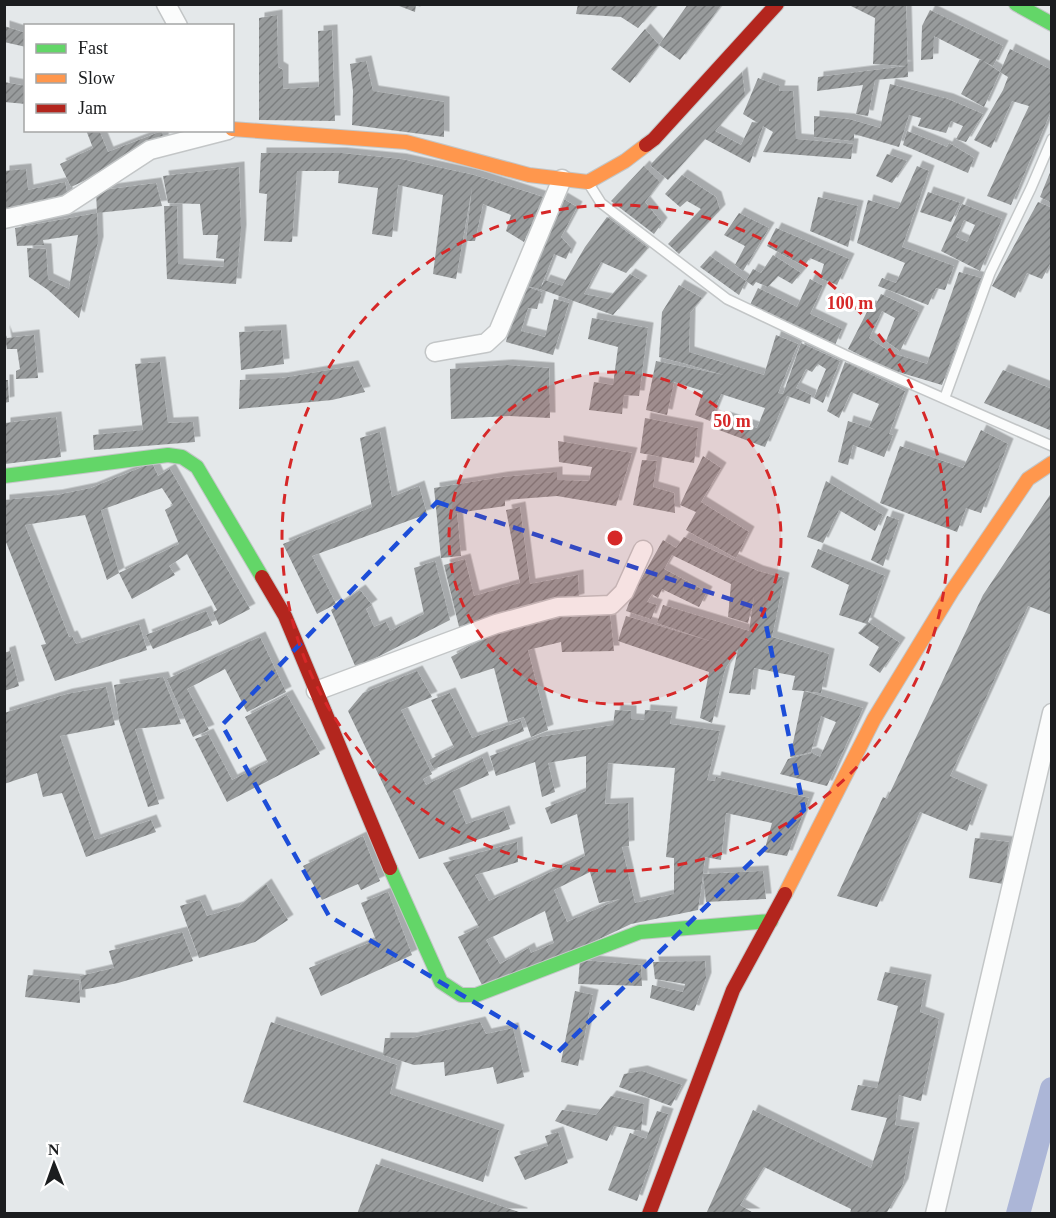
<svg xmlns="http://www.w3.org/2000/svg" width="1056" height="1218" viewBox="0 0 1056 1218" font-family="'Times New Roman',serif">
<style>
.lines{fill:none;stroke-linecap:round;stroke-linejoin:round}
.canal{stroke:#acb6d7;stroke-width:24}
.building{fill:url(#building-hatch);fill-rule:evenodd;filter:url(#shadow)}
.lane-casing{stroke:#c3c6c7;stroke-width:12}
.street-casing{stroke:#c3c6c7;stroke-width:21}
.fast-casing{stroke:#c3c6c7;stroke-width:16}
.slow-casing{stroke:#c3c6c7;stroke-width:16}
.jam-casing{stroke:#c3c6c7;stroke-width:16}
.lane{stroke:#fbfcfc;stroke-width:9}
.street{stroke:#fbfcfc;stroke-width:18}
.fast{stroke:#63d668;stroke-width:14}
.slow{stroke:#ff974d;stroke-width:14}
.jam{stroke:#b3261e;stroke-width:14}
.marked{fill:none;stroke:#1d4ed8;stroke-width:4.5;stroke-dasharray:12 8;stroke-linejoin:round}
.ring{fill:none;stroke:#d62828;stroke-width:3;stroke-dasharray:10 8}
.centre{fill:#d62828;stroke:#fff;stroke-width:3}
.ring-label{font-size:18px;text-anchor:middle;font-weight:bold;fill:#d62828;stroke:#fff;stroke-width:6;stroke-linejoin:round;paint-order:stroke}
</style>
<defs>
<pattern id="building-hatch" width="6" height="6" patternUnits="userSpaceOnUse" patternTransform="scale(1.5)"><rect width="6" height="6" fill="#989b9c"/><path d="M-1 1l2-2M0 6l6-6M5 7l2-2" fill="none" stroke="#7b7e7f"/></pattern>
<filter id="shadow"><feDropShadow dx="5.5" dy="-5.5" stdDeviation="0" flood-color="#0004"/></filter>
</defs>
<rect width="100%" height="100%" fill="#e4e8ea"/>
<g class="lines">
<path class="canal" d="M1018 1214 1052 1089"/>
</g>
<path class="building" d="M394 4H416L415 12Z
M578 4H655L657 6 638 28 621 17 576 14Z
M688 4H722L680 60 659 45Z
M847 4H906L908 77 875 80 868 116 856 114 863 85 817 91 818 77 907 66 873 64 875 18Z
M930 10 1003 46 993 66 934 36 933 59 921 60 922 26Z
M277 15 278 67 283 70V89L319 87 318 31 332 30 335 121 259 120V18Z
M4 26 26 33V47L4 42Z
M645 29 659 45 630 83 611 69Z
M1010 49 1052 70V109L1011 205 987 196 1029 106 1012 101 991 148 974 140 1003 90 1008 77 1000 72Z
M980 59 1000 72 984 107 961 94Z
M366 61 373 91 444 102V137L352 125 353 91 350 64Z
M742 72 745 96 715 131 741 145 752 122 758 123 743 114 758 78 780 86 779 91H793L796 139 853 144 851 159 763 152 773 132 763 126 750 163 705 139 668 180 650 165Z
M4 82 26 86V104L4 102Z
M890 84 948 99 983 114 966 142 956 139 963 126 951 121 946 133 918 126 921 118 909 115 899 147 854 134V141L814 137V116L849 119 880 128Z
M86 130H99L108 152 162 131 164 143 71 187 60 164 93 148Z
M907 131 947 147 949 143 974 158 968 173 903 145Z
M261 153H341L401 159 474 175 543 197 524 242 506 231 511 215 483 204 475 241H466L472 188 456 279 433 274 443 195 398 185 392 237 372 234 378 188 338 183 339 171H297L292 242 264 241 267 194 259 193Z
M887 154 907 161 892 183 876 176Z
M644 166 660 182 645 202 662 223 654 234 611 201Z
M917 166 929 171 902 247 954 266 945 290 936 288 928 305 878 286 882 278 896 283 905 263 857 243 868 200 898 209Z
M239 167 241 230 236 284 167 279 164 206H177L178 264 224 267V259L216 258 218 235H203L200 204 168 203 163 176Z
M26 169 28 190 65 182 68 197 4 211V171Z
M1051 170H1052V203L1040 197Z
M682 175 716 197 720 210 679 254 668 244 701 209 687 201 680 207 665 194Z
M156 183 162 206 97 213 96 191Z
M928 192 960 203 951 222 920 212Z
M818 197 858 206 848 247 810 231Z
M562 198 577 207 561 237 571 248 566 259 554 254 540 289 522 285 542 292 537 309 528 308 521 331 545 337 554 299 569 303 553 355 506 342 519 284Z
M1038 202 1052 208V260L1042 279 1027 273 1015 298 992 286Z
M962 204 1002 219 980 271 941 251ZM964 220 975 225 967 242 956 237Z
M97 213 98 242 79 318 48 290 29 277 27 248 46 249 48 279 69 289 78 235 43 240 44 245 17 246 15 228Z
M739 213 769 228 743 271 735 265 745 246 724 235Z
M607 217 648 248 626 273 601 262 584 294 608 299 630 274 642 281 613 315 540 289 545 280 562 286 585 247Z
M776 228 849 259 837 285 820 278 824 264 810 258 804 266 767 246Z
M773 255 801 273 792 284 778 276 768 287 756 282 753 286 746 281 753 269 761 273Z
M710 256 746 281 739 295 700 267Z
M959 272 981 278 942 385 885 368 848 349 870 306 874 308 881 294 919 312 900 351 886 341 895 318 882 311 869 338 892 353 927 364Z
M810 279 823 286 810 314 842 329 835 345 750 305 758 288 797 307Z
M679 285 702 298 690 313 689 352 764 375 776 335 798 344 778 393 783 394 801 343 840 361 823 403 814 398 826 369 818 364 812 372 806 369 796 388 811 395 810 404 787 396 765 447 719 430 724 417 757 428 765 408 721 394 710 421 695 415 703 391 674 382 667 415 646 410 656 361 724 375 683 363 659 357 662 312Z
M592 318 648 328 639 396 624 395 622 414 589 410 594 382 613 385 618 347 588 339Z
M4 330 7 338 34 335 38 378 16 379V371L20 369 17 349H7Z
M281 330 284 364 241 370 239 332Z
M160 362 168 423 193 422 195 442 94 450 93 435 143 430 135 364Z
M845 362 905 391 889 434 893 435 884 457 853 445 848 465 838 462 848 421 876 430 869 427 879 404 851 392 839 418 827 411Z
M507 365 549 368 550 418 509 416 451 419 450 369Z
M353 366 365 392 332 400 239 409 240 380 282 378Z
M1003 370 1052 389V431L984 403Z
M4 380H8L9 402 4 403Z
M56 417 61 457 5 464V423Z
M645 418 698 428 694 463 640 453Z
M981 430 1008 444 981 513 966 508 957 532 880 503 900 446 963 468Z
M380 432 392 497 419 486 427 514 312 556 336 604 317 614 283 544 372 507 360 438Z
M558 441 632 453 616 506 557 496 505 500V506L457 513 461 556 441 558 434 488 503 477 557 472V480L589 481 592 467 559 462Z
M703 456 721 468 701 502 749 532 736 558 686 530 696 512 680 505Z
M642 460 657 461 653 487 674 493 675 513 633 505Z
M152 463 158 476 170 469 250 609 219 625 213 612 217 610 187 554 169 566 175 575 132 599 119 573 179 544 165 510 173 505 162 488 101 510 119 573 107 580 85 515 25 525 69 637 72 636 76 644 139 624 147 650 55 681 41 645 46 644 4 537V500L57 495 91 488Z
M826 481 883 515 875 531 839 510 823 543 807 537Z
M1052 492V615L1028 606 950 776 982 790 967 831 920 812 877 907 837 896 883 797 887 799 983 595Z
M520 507 530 584 578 575 579 599 461 635 444 565 465 559 474 596 520 583 506 510Z
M887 516 899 520 883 566 871 560Z
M684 537 758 571 784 578 772 637 829 654 821 693 804 691 863 708 827 786 780 774 788 759 812 753 820 757 836 722 821 716 811 752 790 757 804 691 792 690 795 676 754 668 750 695 729 693 738 649 725 669 712 723 700 718 709 672 618 641 626 616 710 641 657 623 663 605 749 631 754 597 748 623 728 617 731 584 672 555 664 569 707 592 699 607 662 589 658 598 652 594 647 602 657 605 651 619 626 611 632 595 663 540 676 548Z
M818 549 885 576 868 622 900 643 880 673 869 665 879 647 858 633 867 624 839 615 849 585 811 567Z
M435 561 450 620 356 668 331 610 360 590 372 605 366 609 374 627 386 622 390 631 424 614 414 568Z
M206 611 212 625 153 649 146 635Z
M610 615 614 651 562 652 561 642 528 650 548 730 531 737 524 717 508 722 494 668 461 679 451 657 503 628 558 617Z
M260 637 286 692 247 712 225 669 187 689 209 730 193 737 167 679Z
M10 651 19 686 4 691V653Z
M417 671 432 697 401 710 432 774 423 779 426 785 482 757 489 775 453 791 466 824 504 811 510 829 419 859 348 711 363 693Z
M163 677 181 724 135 729 159 804 148 807 119 721 114 685Z
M106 687 115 725 60 736 95 840 151 820 156 832 86 857 62 793 43 797 37 773 4 784V713L67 694Z
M450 693 472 738 521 721 524 731 434 769 429 760 454 747 431 700Z
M287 695 320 754 227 802 195 739 208 734 232 780 268 762 245 717Z
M615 710 631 711V719L644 720 645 710 672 712 670 724 720 731 707 780 715 781 716 777 809 798 787 856 764 852 772 823 726 813 721 860 705 857 703 874 763 871 766 899 706 902 703 875 698 910 631 924 486 993 458 937 479 927 443 863 517 842 518 862 475 875 489 901 585 856 577 814 551 824 545 808 586 791V756L548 763 555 792 542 797 535 762 496 776 490 756 540 737 613 725ZM608 763 675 768 666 857 674 858V894L635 903 622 847 629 846 628 803 605 804ZM590 872 599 903 620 899 567 922 554 890ZM545 911 554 943 531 953 529 948 500 964 486 940Z
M363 836 380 881 361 890 358 884 322 900 303 866Z
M975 838 1009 842 1003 884 969 878Z
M266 884 288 920 255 942 199 958 180 906 200 900 207 916 238 907Z
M388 892 412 955 321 996 309 968 376 940 361 903Z
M182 932 193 961 118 983 82 990 80 976 114 968 109 951Z
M580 960 641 965 642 986 578 984Z
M705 961 706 978 694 1011 650 998 652 985 683 992 685 984 655 979 653 962Z
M885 972 926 980 920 1012 939 1019 921 1101 899 1095 895 1125 914 1128 903 1184 886 1214H850L851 1209 764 1167 740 1205 755 1214H706L753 1110 871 1168 887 1118 851 1110 858 1085 877 1088 898 1006 877 1000Z
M28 975 79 980 80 1003 25 997Z
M575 991 593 995 578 1066 561 1062Z
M271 1022 397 1065 390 1094 499 1130 483 1182 243 1102Z
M480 1022 486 1034 513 1028 524 1077 497 1084 493 1067 445 1076 444 1062 414 1065 383 1055 385 1038H412Z
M642 1071 682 1085 671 1106 619 1087 624 1074Z
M611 1096 644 1104 641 1131 614 1126 607 1141 555 1121 562 1110 596 1115Z
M657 1111 668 1114 637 1201 608 1190 630 1133 646 1139Z
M558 1132 568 1163 525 1180 514 1157 548 1146 545 1136Z
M376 1164 522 1213V1214H357Z"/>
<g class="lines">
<defs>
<path id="lane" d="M589 184 601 203 727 299 845 355 1052 446
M945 397 990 273 1031 188 1052 139"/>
<path id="street" d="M166 4 178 26
M4 219 66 205 150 150 228 130
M435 352 486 343 498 332 562 179
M316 691 496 624 558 607 611 605 624 592 643 550
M935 1214 1052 713"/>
<path id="fast" d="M1016 4 1052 24
M4 476 168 455 182 457 197 467 262 577
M390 868 441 982 461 995H476L640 932 771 921"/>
<path id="slow" d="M232 129 406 142 529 175 588 182 625 161 646 145
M785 894 874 719 952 591 1028 479 1052 463"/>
<path id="jam" d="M646 145 654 139 777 4
M262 577 285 616 390 868
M649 1214 733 990 785 894"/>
</defs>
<use href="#lane" class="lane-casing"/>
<use href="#street" class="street-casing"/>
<use href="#fast" class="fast-casing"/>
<use href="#slow" class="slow-casing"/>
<use href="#jam" class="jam-casing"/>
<use href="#lane" class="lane"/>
<use href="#street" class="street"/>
<use href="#fast" class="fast"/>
<use href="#slow" class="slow"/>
<use href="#jam" class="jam"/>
</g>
<path class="marked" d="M437 502 763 610 804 810 558 1052 329 916 222 725Z"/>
<circle cx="615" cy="538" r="166" fill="#d62828" fill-opacity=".12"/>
<g class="ring">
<circle cx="615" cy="538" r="166"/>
<circle cx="615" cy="538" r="333"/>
</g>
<circle cx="615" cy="538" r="9" class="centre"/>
<g class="ring-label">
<text x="850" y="309">100 m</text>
<text x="732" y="427">50 m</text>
</g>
<rect width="1056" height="1218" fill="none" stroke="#1b1d1f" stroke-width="12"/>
<rect x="24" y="24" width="210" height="108" fill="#ffffff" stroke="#a4a5a5" stroke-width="1.5"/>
<rect x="36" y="44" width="30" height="9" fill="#63d668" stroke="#a4a5a5" stroke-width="1.5"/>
<text x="78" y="54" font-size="18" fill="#1b1d1f">Fast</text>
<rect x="36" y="74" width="30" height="9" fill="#ff974d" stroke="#a4a5a5" stroke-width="1.5"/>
<text x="78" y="84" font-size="18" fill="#1b1d1f">Slow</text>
<rect x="36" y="104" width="30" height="9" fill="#b3261e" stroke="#a4a5a5" stroke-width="1.5"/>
<text x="78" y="114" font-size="18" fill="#1b1d1f">Jam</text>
<g transform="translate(54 1164) rotate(359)" stroke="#ffffff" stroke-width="4.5" paint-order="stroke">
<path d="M0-4.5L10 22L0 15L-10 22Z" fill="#1b1d1f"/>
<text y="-9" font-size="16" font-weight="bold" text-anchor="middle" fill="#1b1d1f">N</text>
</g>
</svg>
